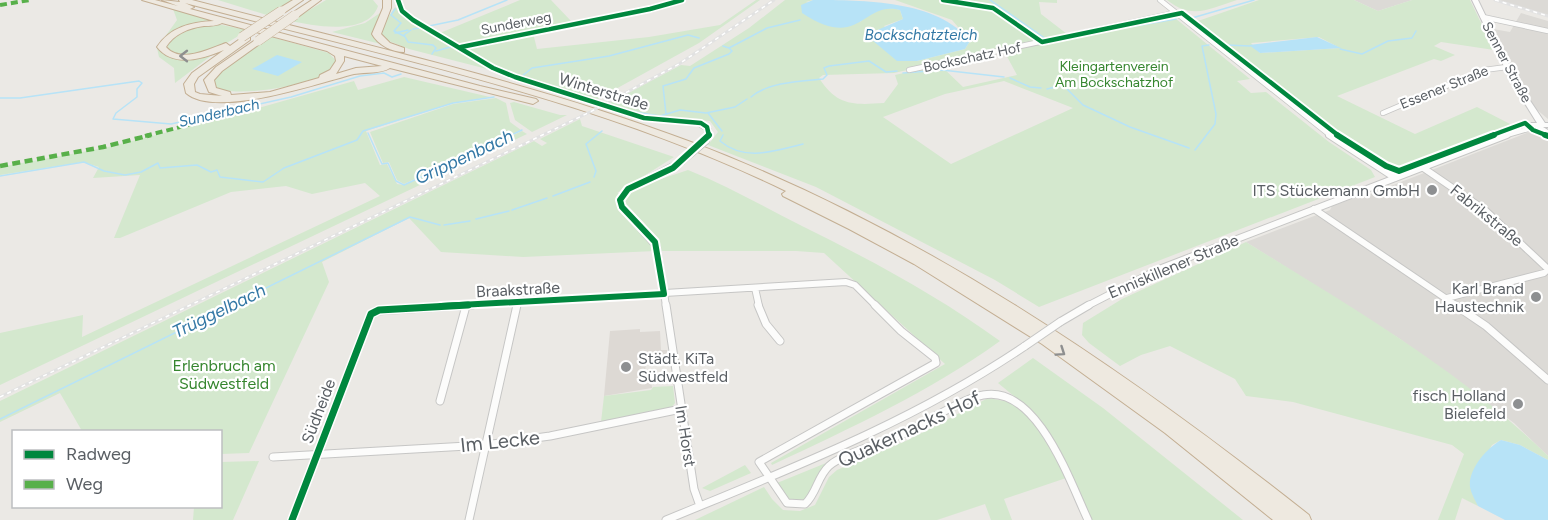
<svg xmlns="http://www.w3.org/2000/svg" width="1548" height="520" viewBox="0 0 1548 520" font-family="Figtree,sans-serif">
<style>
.industrial{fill:#dcdad6}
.education{fill:#ddd9d4}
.green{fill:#d4e8ce;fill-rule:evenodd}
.water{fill:#b7e3f7}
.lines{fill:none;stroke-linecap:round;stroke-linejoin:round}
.stream{stroke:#b7e3f7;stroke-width:1.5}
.street-far2-casing{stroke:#c6c6c5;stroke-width:6}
.street-far1-casing{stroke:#c6c6c5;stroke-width:8}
.street-casing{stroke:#c6c6c5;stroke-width:9}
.secondary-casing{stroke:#c6c6c6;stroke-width:2}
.highway-casing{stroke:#c3ae92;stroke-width:2}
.street-far2{stroke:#fcfcfb;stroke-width:4.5}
.street-far1{stroke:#fcfcfb;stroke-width:6}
.street{stroke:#fcfcfb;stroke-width:7}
.secondary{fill:#fcfcfb;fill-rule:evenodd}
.highway{fill:#eee9e0;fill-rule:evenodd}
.rail-casing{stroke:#e2e2e2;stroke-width:3}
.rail{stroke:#fff;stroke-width:1.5;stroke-dasharray:4;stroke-linecap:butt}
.street-bridge-far1-casing{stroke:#c6c6c5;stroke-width:8;stroke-linecap:butt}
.street-bridge-casing{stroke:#c6c6c5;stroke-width:9;stroke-linecap:butt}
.highway-bridge-casing{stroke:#c3ae92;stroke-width:10;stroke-linecap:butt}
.street-bridge-far1{stroke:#fcfcfb;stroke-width:6}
.street-bridge{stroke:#fcfcfb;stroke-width:7}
.highway-bridge{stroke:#eee9e0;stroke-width:9}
.quiet-far1{stroke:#58b04a;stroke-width:4;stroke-dasharray:7 4;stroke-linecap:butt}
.quiet{stroke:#58b04a;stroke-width:4.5;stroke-dasharray:8 4.5;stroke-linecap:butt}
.cycleway-far2-casing{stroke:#fff;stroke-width:8}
.cycleway-far1-casing{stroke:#fff;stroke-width:10}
.cycleway-casing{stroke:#fff;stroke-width:10}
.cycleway-far2{stroke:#00873e;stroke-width:4.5}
.cycleway-far1{stroke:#00873e;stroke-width:6}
.cycleway{stroke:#00873e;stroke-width:7}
.oneway{stroke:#8e8f8f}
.poi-dot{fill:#8d8f91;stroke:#fff;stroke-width:2}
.labels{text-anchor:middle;stroke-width:4.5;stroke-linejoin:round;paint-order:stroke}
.far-street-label{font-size:14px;fill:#5a5f64;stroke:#fff}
.far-park-label{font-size:14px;fill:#36862f;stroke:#fff}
.far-water-label{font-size:15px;font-style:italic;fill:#3378a5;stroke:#fff}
.street-label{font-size:16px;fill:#5a5f64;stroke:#fff}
.poi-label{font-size:16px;fill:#5a5f64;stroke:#fff;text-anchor:end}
.park-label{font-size:16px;fill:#36862f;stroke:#fff}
.water-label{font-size:18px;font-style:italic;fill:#3378a5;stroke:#fff}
.near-street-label{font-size:20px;fill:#5a5f64;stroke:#fff}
</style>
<rect width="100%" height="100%" fill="#ebe9e5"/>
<path class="industrial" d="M1354 0H1412L1378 11Z
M1499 0H1548V16L1513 5Z
M1521 13 1548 21V119L1536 109 1521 85 1493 29 1510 32Z
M1532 131 1540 133 1548 141V456L1514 423 1400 339 1246 242 1330 210 1332 206 1360 196H1365Z"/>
<path class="education" d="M640 329V332L660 331 661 350H667L668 355 646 357 645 378H651L652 388 604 396 610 331Z"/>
<path class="green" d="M218 0H295L270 16Z
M326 0H373L378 6C368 36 314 26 291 21Z
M520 0H551L571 21 679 0 461 45 440 33Z
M756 0H760L699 43 594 101 504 71 466 48 533 33 537 49 649 37 720 25Z
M785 0H813L806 2 860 22C871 12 885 5 900 10L903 19 884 26 917 61 965 49 970 41 952 20 895 0H1057V3L1039 2 1041 14 1067 34 894 73 823 75 819 78C837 106 853 105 884 103L898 84 895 75 940 65 963 87 1017 75 1004 51 1170 14 1250 79 1237 81 1251 93 1266 92 1329 142 1371 170 1375 177 1039 307 995 280 816 187 708 145 718 132 710 121 651 118 606 105 681 65 690 66 749 28ZM1004 81 1073 108 951 164 883 117 945 94Z
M1167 0H1237C1209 9 1192 20 1167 0Z
M1259 0H1354L1378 11 1412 0H1470L1494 50 1441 42 1434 46 1455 55 1441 61 1434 59 1337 96 1415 134 1477 107 1514 126 1402 169C1371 172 1227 47 1195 22ZM1319 37 1340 48 1260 53 1251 43Z
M395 7 415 25 491 70 409 49 389 41 382 34 383 25Z
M173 9 216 21 185 28 159 47 165 55 177 58 216 52 175 83 174 68 159 57 157 48 177 20Z
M380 13H383L374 31 381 44 332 32 365 23Z
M222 25 247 30C226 45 192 66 167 49 171 27 204 25 222 25Z
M268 36 329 53 337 62C332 69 328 73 320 77 301 86 230 99 214 86L213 80 222 70Z
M404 77 490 97 453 103 366 131 380 165 387 164 397 184 404 185 522 131 527 134 0 385V333L83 315 82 337 380 196 365 183 312 194 286 186 231 192 120 238H114L140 175 93 178 99 167 83 162 0 175V167L104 148 220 119 354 81 358 90Z
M496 98 506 103 510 122 521 130 404 184 397 180 389 162 383 163 370 132 453 104Z
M514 102 560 115H567L532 132 515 120 510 103Z
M580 119 582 126 674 157 617 193 628 195 643 185 688 170C728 186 764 207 802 226 871 260 938 296 1000 341 929 392 851 428 772 465L771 463 945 364 824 253 796 251H655L523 257 441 252 409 218 322 262 329 282 249 453 221 454 220 432 82 431 60 393 0 422V401L534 141 542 146 547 143 540 139Z
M1246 242C1351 307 1459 369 1548 456V460L1520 445 1501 440 1492 445 1470 486 1478 506 1462 498 1455 520H1438L1464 454 1452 445 1293 402 1246 396 1235 379 1170 346 1141 355 1120 366 1089 343 1082 335 1083 323 1122 299Z
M1033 358 1103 408 1243 520H1091L1072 476 1004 499 1012 520H991L985 504 937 520H695L764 487 772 499 783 510 800 511 815 505 829 477 837 470 908 440 988 398 1010 402 1015 397 998 383Z
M673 386 675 403 671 408 601 422 604 396 651 390 653 387Z
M259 461 233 520H193L194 507 220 506 221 462Z
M826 463C815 474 815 491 803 500H790L777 483Z
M745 465 751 473 710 491 702 488Z"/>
<path class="water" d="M813 0C863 0 938 0 970 41L965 49 917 61H897L866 35 903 19 900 10C862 0 861 52 802 13L801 5Z
M1317 37 1341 48 1260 53 1249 45Z
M277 55 302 62 278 76 252 69Z
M1501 440 1520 445 1548 460V520H1505L1478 506C1475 500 1471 493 1470 487 1468 469 1487 448 1501 440Z"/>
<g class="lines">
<path class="stream" d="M990 0 1046 39
M395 9 391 15 401 23 394 31 404 36
M1192 18 1254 0
M429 26 458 20 507 0
M413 29 420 28
M411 30 404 35 408 42 433 45 436 48 432 54
M395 33 408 30
M1094 33 1176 19
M1051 42 1069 38
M1226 45 1250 46
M723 46 729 48 767 28 800 20
M1340 49 1362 54 1388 41 1412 38 1416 31
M436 51 454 46
M903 73 942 70 1004 77
M521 77 532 68 609 56 688 35 699 38
M1010 78 1030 87 1041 88
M1047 89 1063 85 1083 105 1130 127 1189 148
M751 97C768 82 801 81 823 79L827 75 824 68 829 66 869 61 886 72 897 71
M0 98H20L139 81 142 83 137 89V97L116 113 113 119 171 124 291 97 360 76 384 73 392 77 401 74
M628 111 660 116 680 110 706 113 735 107 747 99
M708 113 722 131
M666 114 663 86 686 79 694 68 729 54 732 51 729 48
M368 133 382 164 388 163 396 181 404 185 522 130
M723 135 720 141C745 162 774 151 803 144
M1195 150 1215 124 1216 114 1202 46 1209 45
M0 176 84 162 104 171 125 175 141 172 158 163 160 168 197 165 211 172 217 170 220 177 263 182 284 168 357 140 363 131 453 103 494 97
M594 177 596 171 586 144 602 131
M553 196 590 182
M512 210 547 198
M476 219 509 211
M444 225 470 221
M0 419 410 217 440 225"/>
<defs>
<path id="street-far2" d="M398 0 402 11 413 20 493 68 515 77 644 118 696 122 709 130 707 136
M1160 0 1331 136
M1483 17 1548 31
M461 47 650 9 682 0
M909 70 1175 13
M1383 113 1484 70 1507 67
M1503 136 1535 127"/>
<path id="street-far1" d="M1329 135 1395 178
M706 141 708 135
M1422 167 1485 210 1548 269 1544 273 1447 298
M1314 209 1457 306
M755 288 759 306
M449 306 846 282 855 285 876 306
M516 306 517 303
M666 306 657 247 622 207 620 200 628 189 681 162
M1087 306 1159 269 1507 135"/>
<path id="street" d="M666 305 694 489 700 506
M758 305 766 324 780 341
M875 305 901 331 935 358 936 363 759 462 787 503 805 504C817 493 817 477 829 466 843 453 889 441 909 431 928 421 964 398 983 395 1037 384 1070 482 1088 520
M1455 305 1486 326 1548 380
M1060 322 1089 305
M440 401 466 306
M273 457 485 445 550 436 681 409
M292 520 370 316 376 311 473 305
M469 520 517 305
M666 520C792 468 911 423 1025 346"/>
<path id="secondary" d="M1472 0H1478L1517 81 1545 123H1548V127H1543L1548 130V135L1530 125 1531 123H1537L1511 81Z"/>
<path id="highway" d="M142 0H155L178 6 162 0 180 2 179 0H192C359 44 529 81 691 142 918 228 1119 365 1309 515L1311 520H1273L1165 433 1042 344 914 264 849 229 783 196 782 194 786 191C597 99 388 57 185 3L194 7 190 9 480 86 536 99 538 101 533 104 390 68C381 74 366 72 354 74 319 83 215 119 186 93L184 84 192 73 224 50C203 59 173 68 157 47 170 27 191 22 214 21ZM222 23 327 51 335 56 336 61 330 70 320 75 319 78 270 92 231 95 230 92 216 88 214 80 222 71 261 43V39L258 38 216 67 204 80 209 92 222 96 200 94 195 92 194 84 198 77 250 40V36H244L230 46 226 43C208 49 181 64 166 47 174 34 189 28 204 26 210 26 217 26 222 23ZM344 56 382 66 356 68 336 74 344 61Z
M293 0H303L284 13H278V9Z
M312 0H321L298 17H292V13Z
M383 0H391V8L381 34 390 43 404 48V52C392 52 378 45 372 34L383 8Z"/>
</defs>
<use href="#street-far2" class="street-far2-casing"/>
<use href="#street-far1" class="street-far1-casing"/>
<use href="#street" class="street-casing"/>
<use href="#secondary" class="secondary-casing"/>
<use href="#highway" class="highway-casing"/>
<use href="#street-far2" class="street-far2"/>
<use href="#street-far1" class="street-far1"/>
<use href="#street" class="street"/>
<use href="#secondary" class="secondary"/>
<use href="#highway" class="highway"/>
<defs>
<path id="rail" d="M1495 0 1548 16
M0 397 590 112 679 64 774 0"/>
</defs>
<use href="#rail" class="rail-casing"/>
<use href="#rail" class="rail"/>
<defs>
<path id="street-bridge-far1" d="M681 162 706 141"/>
<path id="street-bridge" d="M1025 346 1060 322"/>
<path id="highway-bridge" d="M242 37 281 11
M258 41 295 15"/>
</defs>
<use href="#street-bridge-far1" class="street-bridge-far1-casing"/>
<use href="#street-bridge" class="street-bridge-casing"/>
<use href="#highway-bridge" class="highway-bridge-casing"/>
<use href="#street-bridge-far1" class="street-bridge-far1"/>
<use href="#street-bridge" class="street-bridge"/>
<use href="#highway-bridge" class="highway-bridge"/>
<path class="quiet-far1" d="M0 5 30 0
M145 136 255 108"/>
<path class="quiet" d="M0 166 103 147 151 135"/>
<defs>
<path id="cycleway-far2" d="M398 0 402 11 413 20 493 68 515 77 644 118 701 123 707 127 709 136
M943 0 993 8 1042 42 1182 13 1339 136
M461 47 650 9 682 0
M1490 136 1525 123 1533 130 1548 136"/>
<path id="cycleway-far1" d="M1337 135 1386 166 1399 171 1494 135
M1545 135 1548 136
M441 306 664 294 655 242 622 207 620 200 628 189 673 168 709 135"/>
<path id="cycleway" d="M292 520 371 314 379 310 468 305"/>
</defs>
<use href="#cycleway-far2" class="cycleway-far2-casing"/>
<use href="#cycleway-far1" class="cycleway-far1-casing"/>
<use href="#cycleway" class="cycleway-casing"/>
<use href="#cycleway-far2" class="cycleway-far2"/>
<use href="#cycleway-far1" class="cycleway-far1"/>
<use href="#cycleway" class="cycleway"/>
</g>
<defs><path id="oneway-chevron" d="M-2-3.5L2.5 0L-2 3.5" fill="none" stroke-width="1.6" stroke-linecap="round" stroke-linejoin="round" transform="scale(1.5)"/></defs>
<g class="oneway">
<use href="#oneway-chevron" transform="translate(184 56) rotate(180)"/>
<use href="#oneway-chevron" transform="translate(1061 352) rotate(34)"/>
</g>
<g class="poi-dot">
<circle cx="1432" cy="190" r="6"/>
<circle cx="1536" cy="297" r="6"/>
<circle cx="626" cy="367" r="6"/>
<circle cx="1518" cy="404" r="6"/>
</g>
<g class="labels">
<g class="far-street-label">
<text transform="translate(516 23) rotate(-11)" y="5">Sunderweg</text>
<text transform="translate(972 57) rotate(-12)" y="5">Bockschatz Hof</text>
<text transform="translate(1507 62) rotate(62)" y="5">Senner Straße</text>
<text transform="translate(1444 87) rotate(-22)" y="5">Essener Straße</text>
</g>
<g class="far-park-label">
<text x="1114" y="71">Kleingartenverein<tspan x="1114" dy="16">Am Bockschatzhof</tspan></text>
</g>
<g class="far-water-label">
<text x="921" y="40">Bockschatzteich</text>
<text transform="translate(219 113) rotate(-13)" y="5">Sunderbach</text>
</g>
<g class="street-label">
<text transform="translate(604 91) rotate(17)" y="6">Winterstraße</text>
<text transform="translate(1487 215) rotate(39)" y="6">Fabrikstraße</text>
<text transform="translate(1173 266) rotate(-23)" y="6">Enniskillener Straße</text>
<text transform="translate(518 289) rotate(-3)" y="6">Braakstraße</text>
<text transform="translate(318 411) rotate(-69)" y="6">Südheide</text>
<text transform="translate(686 436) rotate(81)" y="6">Im Horst</text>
</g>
<g class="poi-label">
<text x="1420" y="196">ITS Stückemann GmbH</text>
<text x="1524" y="294">Karl Brand<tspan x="1524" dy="18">Haustechnik</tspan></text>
<text x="638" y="364" text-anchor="start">Städt. KiTa<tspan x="638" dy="18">Südwestfeld</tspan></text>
<text x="1506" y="401">fisch Holland<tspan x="1506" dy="18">Bielefeld</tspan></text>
</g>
<g class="park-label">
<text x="224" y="371">Erlenbruch am<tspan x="224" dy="18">Südwestfeld</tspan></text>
</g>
<g class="water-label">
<text transform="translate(464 157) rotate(-25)" y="6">Grippenbach</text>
<text transform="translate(219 311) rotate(-26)" y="6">Trüggelbach</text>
</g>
<g class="near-street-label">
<text transform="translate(909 429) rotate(-25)" y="7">Quakernacks Hof</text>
<text transform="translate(500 441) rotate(-6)" y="7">Im Lecke</text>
</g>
</g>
<rect x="12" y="430" width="210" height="78" fill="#ffffff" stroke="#bdbfc1" stroke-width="1.5"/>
<rect x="24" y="450" width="30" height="9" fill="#00873e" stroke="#bdbfc1" stroke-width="1.5"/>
<text x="66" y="460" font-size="18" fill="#5a5f64">Radweg</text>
<rect x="24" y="480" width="30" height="9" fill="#58b04a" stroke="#bdbfc1" stroke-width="1.5"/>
<text x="66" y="490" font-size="18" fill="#5a5f64">Weg</text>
</svg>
